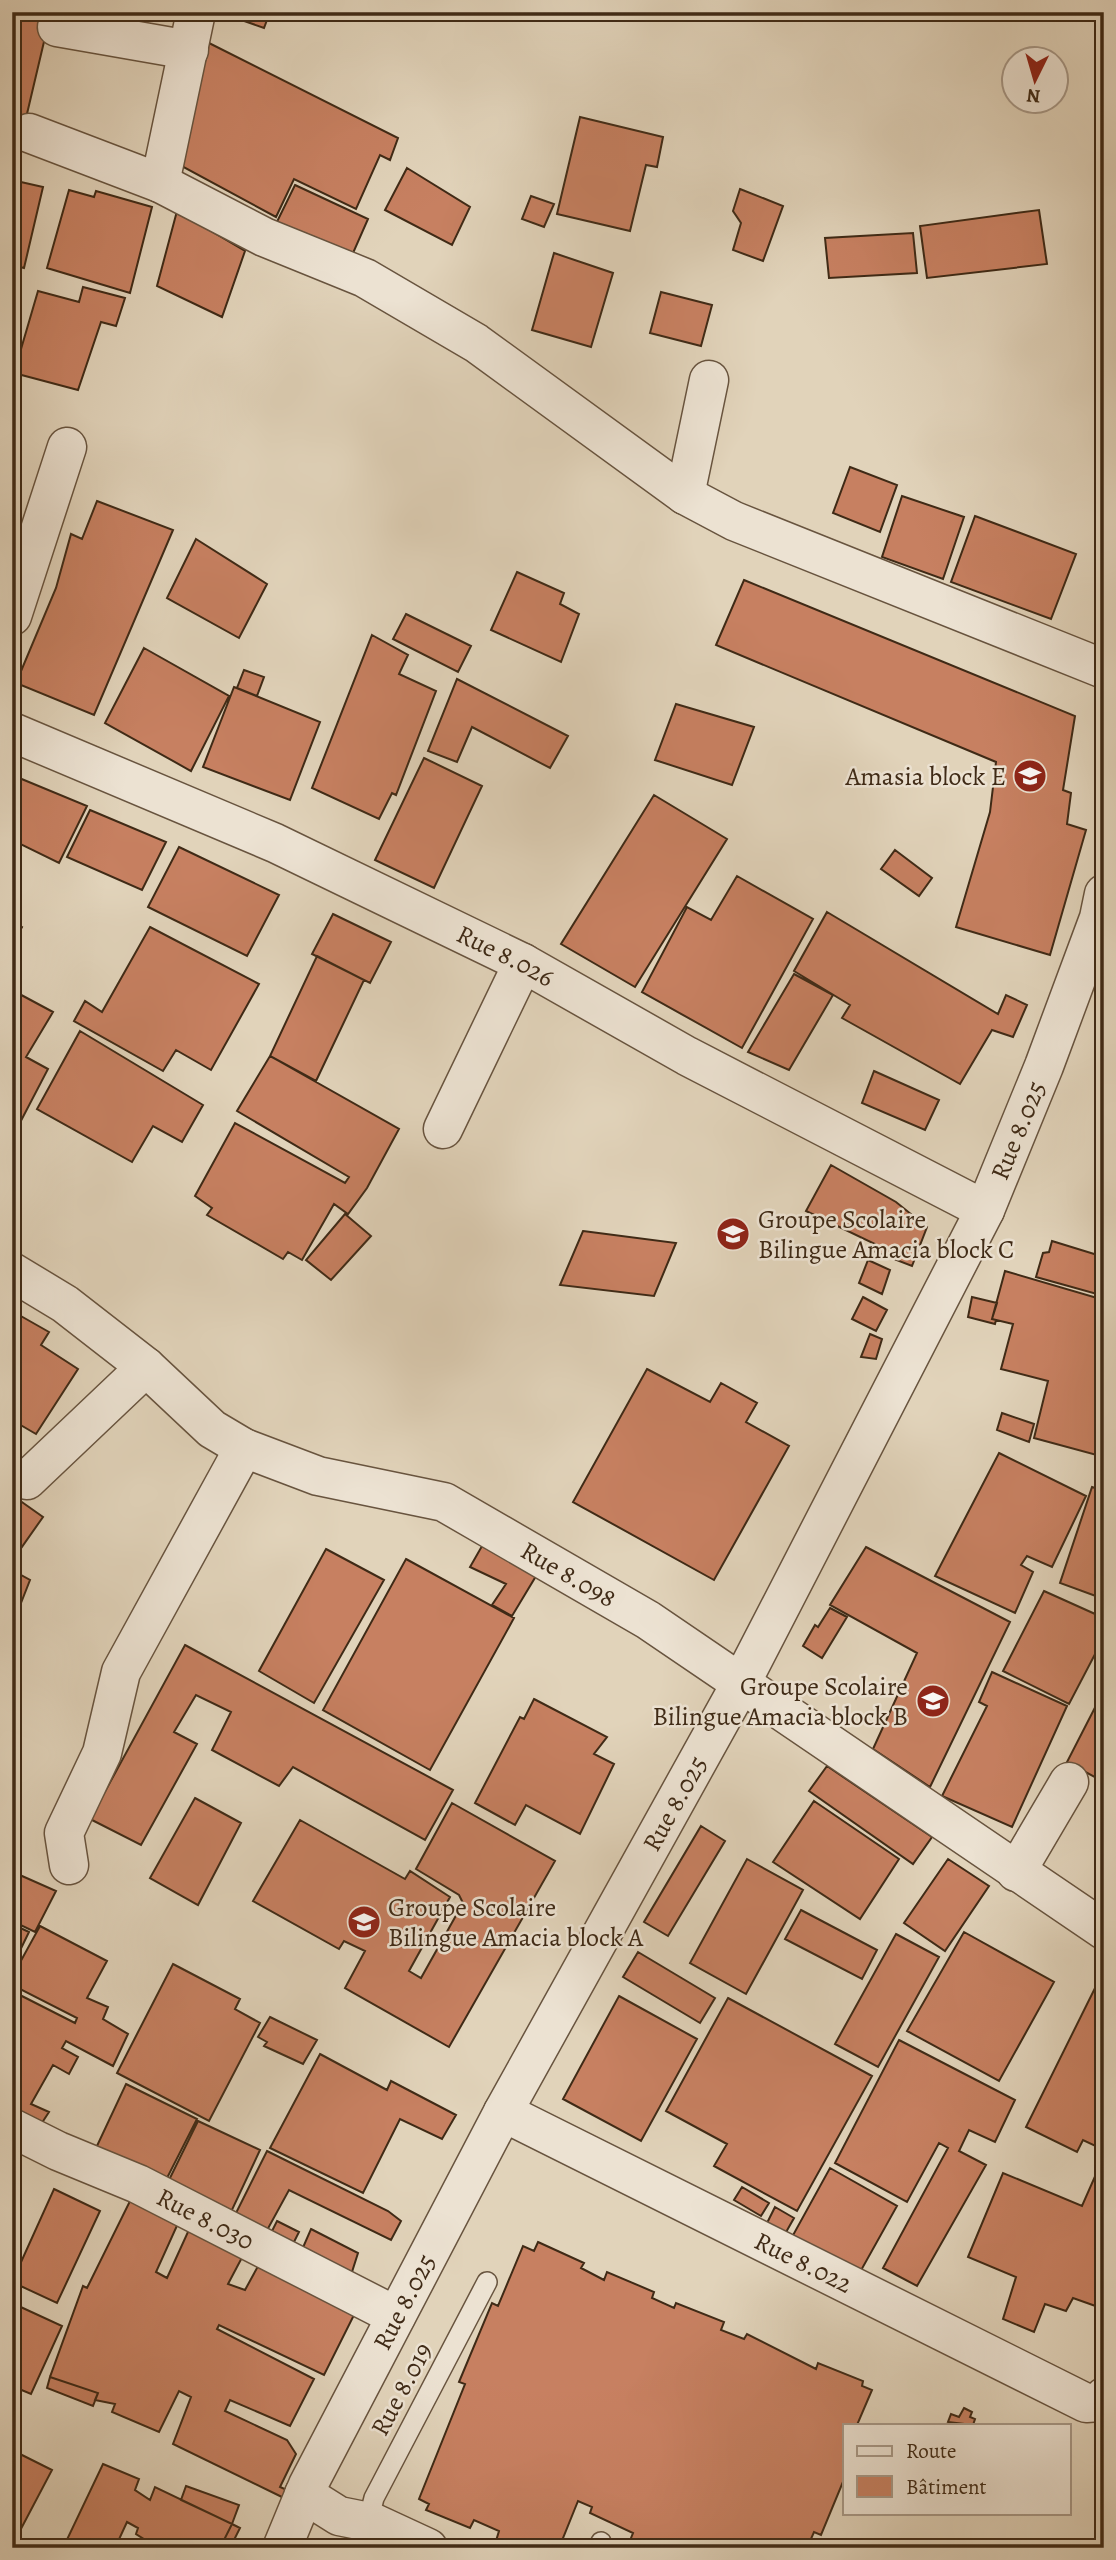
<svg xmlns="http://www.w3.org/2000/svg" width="1116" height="2560" viewBox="0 0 1116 2560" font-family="Alegreya,serif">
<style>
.building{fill:#c78061;stroke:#3f2a16;stroke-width:2}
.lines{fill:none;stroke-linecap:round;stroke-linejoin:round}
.lane-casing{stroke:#68543f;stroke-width:22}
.street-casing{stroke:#68543f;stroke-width:41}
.lane{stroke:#ece2d2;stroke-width:19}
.street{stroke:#ece2d2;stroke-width:38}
.labels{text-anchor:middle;stroke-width:5;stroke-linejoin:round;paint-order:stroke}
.poi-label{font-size:26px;fill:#3f2a16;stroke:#ece2d2;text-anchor:end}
.street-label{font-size:26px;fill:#3f2a16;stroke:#ece2d2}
</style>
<rect width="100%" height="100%" fill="#e1d3ba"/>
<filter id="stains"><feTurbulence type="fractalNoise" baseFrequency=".00286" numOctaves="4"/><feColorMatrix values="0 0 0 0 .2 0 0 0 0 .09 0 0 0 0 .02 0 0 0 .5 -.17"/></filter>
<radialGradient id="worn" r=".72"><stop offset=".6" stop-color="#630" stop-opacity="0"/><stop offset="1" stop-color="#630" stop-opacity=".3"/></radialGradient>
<path class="building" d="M12 12H51L26 118 12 115Z
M234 12H270L264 28 233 17Z
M203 40 398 138 390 160 380 155 356 209 294 179 276 217 176 163Z
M580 117 663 137 657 167 646 165 630 231 557 214Z
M407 168 470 207 452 245 385 210Z
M12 180 43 187 24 268 12 265Z
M295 185 368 219 346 269 270 236Z
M740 189 783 206 763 261 733 250 741 223 733 211Z
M69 190 94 197 96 191 152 207 130 293 47 268Z
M531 196 554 204 544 227 522 219Z
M1039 210 1047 264 927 278 920 226Z
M177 211 245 251 222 317 157 286Z
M913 233 917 273 829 278 825 238Z
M554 253 613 273 591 347 532 330Z
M83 287 125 298 116 326 101 322 78 390 14 373 38 291 79 302Z
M661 292 712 305 701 346 650 333Z
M850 467 897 485 880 532 833 513Z
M902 496 964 517 943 579 882 557Z
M97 501 173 530 94 715 16 683 56 588 71 534 82 539Z
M975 516 1076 554 1051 619 951 582Z
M196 539 267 584 239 638 167 598Z
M517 572 564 593 560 604 579 614 561 662 491 630Z
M744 580 1075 716 1063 790 1071 793 1067 824 1086 830 1050 955 956 927 990 812 996 762 716 645Z
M406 614 471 646 458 672 393 639Z
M372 635 408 655 399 674 436 691 396 795 392 793 379 819 312 788Z
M144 648 229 696 191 771 105 723Z
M244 670 264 677 257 696 237 688Z
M457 679 568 736 550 768 472 727 457 762 428 751Z
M234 687 320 722 290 800 203 767Z
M676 704 754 727 732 785 655 760Z
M424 758 482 786 434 888 375 860Z
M12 775 87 806 59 863 12 840Z
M654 795 727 839 635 987 561 944Z
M90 810 166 842 142 890 67 857Z
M179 847 279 895 247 956 148 907Z
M895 850 932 878 919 896 881 869Z
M737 876 813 919 742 1048 642 992 687 907 711 920Z
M827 912 998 1014 1006 995 1027 1005 1013 1037 992 1030 960 1084 842 1018 850 1005 794 971Z
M333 914 391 942 370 983 312 954Z
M12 921 22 927 12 944Z
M150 927 259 984 211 1070 176 1050 163 1071 74 1021 85 1001 102 1012Z
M317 956 364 980 316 1081 270 1056Z
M794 974 833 995 789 1070 748 1052Z
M12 990 53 1012 26 1057 48 1069 12 1138Z
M80 1031 203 1105 182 1142 153 1126 132 1162 37 1109Z
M270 1056 399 1129 367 1188 348 1214 334 1204 302 1260 288 1252 283 1259 207 1215 212 1208 195 1196 235 1123 345 1183 349 1177 237 1111Z
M874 1071 939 1100 925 1130 862 1103Z
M831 1165 896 1202 927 1227 912 1266 873 1251 875 1244 806 1211Z
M345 1214 371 1236 331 1280 306 1260Z
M583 1231 676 1243 654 1296 560 1285Z
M1052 1241 1104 1257V1296L1036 1277 1043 1253 1049 1252Z
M868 1260 890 1270 882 1294 859 1283Z
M1005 1271 1104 1300V1457L1034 1438 1048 1381 1001 1369 1013 1324 992 1319Z
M863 1297 887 1310 876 1331 852 1319Z
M972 1297 997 1303 992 1319 996 1320 995 1324 968 1317Z
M12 1311 49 1332 41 1345 78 1369 36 1434 12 1420Z
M870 1334 882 1339 876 1359 861 1357Z
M647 1369 710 1402 721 1383 757 1403 746 1422 789 1446 714 1580 573 1502Z
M1002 1413 1034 1424 1029 1442 997 1430Z
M999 1453 1086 1496 1052 1567 1027 1556 1021 1565 1033 1572 1015 1613 935 1576Z
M1102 1463H1104V1484L1101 1483Z
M1092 1487 1104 1491V1599L1060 1583Z
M19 1500 43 1517 12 1561V1510Z
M482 1546 536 1576 512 1616 492 1605 506 1584 470 1567Z
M866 1547 1010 1622 930 1787 873 1749 917 1653 830 1605Z
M326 1549 384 1580 314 1703 259 1671Z
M406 1559 514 1618 430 1770 323 1710Z
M12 1570 30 1580 12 1626Z
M1044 1591 1104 1618V1637L1069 1704 1003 1671Z
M830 1608 847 1617 822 1658 803 1646 815 1625 818 1627Z
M185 1645 453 1790 425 1840 293 1767 279 1786 212 1750 231 1712 196 1695 174 1732 197 1744 141 1845 90 1819Z
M992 1672 1067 1706 1012 1827 942 1796 987 1706 979 1702Z
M1104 1690V1782L1067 1762Z
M534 1699 607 1737 594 1754 614 1764 580 1834 526 1805 515 1825 475 1803 520 1717 524 1719Z
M827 1766 932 1837 913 1864 809 1791Z
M195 1798 241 1823 198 1905 150 1878Z
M814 1801 899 1859 860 1919 773 1862Z
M452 1803 555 1861 449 2047 345 1988 365 1951 344 1941 339 1949 253 1901 300 1820 405 1879 410 1871 450 1897 409 1971 421 1978 463 1903 459 1895 416 1869Z
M701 1826 725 1841 668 1936 644 1922Z
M747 1859 803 1890 746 1994 690 1963Z
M948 1859 989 1886 945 1951 904 1923Z
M13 1872 56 1891 35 1932 12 1921Z
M801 1910 877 1950 862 1979 785 1939Z
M12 1924 29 1932 12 1967Z
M40 1926 107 1961 87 1998 108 2007 103 2019 128 2034 113 2066 66 2041 62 2048 78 2057 69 2074 53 2065 31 2104 49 2112 36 2132 12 2121V1991L75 2023 77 2018 12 1985V1977Z
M964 1932 1054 1982 999 2081 907 2031Z
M896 1934 939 1957 878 2067 835 2044Z
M638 1952 715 1998 700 2023 623 1977Z
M173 1964 240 1999 235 2009 260 2023 209 2121 117 2073Z
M1100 1978 1104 1981V2150L1083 2140 1077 2152 1026 2127Z
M619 1996 697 2039 641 2141 563 2099Z
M728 1998 872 2076 797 2211 714 2166 727 2144 666 2111Z
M270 2017 317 2040 303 2064 264 2046 267 2042 258 2037Z
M899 2040 1015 2100 995 2142 969 2130 959 2151 986 2165 917 2286 883 2268 948 2148 939 2143 907 2202 835 2163Z
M320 2054 387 2090 391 2081 456 2115 442 2139 400 2119 363 2193 270 2148Z
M126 2084 197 2119 165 2182 96 2148Z
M198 2121 260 2150 231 2212 168 2182Z
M267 2151 388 2211 401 2221 391 2240 289 2190 265 2234 234 2217Z
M1100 2165 1104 2168V2309L1073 2298 1066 2311 1045 2304 1034 2332 1003 2319 1016 2277 968 2257 1003 2173 1082 2206Z
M830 2168 897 2206 859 2274 792 2237Z
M742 2187 769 2203 761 2216 734 2200Z
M54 2189 100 2211 57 2303 12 2282Z
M132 2197 180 2219 156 2272 167 2278 192 2223 246 2250 228 2284 245 2290 263 2257 360 2303 324 2375 219 2325 217 2329 314 2379 290 2426 230 2400 225 2411 287 2440 296 2454 280 2487 287 2490 284 2498 173 2444 191 2397 179 2391 159 2432 112 2412 115 2404 95 2400 98 2393 50 2377 83 2286 87 2288Z
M775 2207 794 2218 785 2234 766 2225Z
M277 2221 299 2232 291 2248 269 2237Z
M311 2229 358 2253 351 2275 301 2252Z
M538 2242 584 2263 581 2268 604 2280 607 2272 654 2292 652 2298 674 2308 676 2303 724 2322 721 2330 744 2339 747 2334 816 2369 818 2363 863 2381 862 2386 872 2390 857 2425H845V2477L821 2535 814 2532 807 2548H627L633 2533 590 2513 592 2507 578 2501 559 2548H514L496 2541 499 2531 474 2520 470 2528 426 2510 429 2504 419 2499 465 2384 459 2382 492 2303 498 2306 523 2246 534 2251Z
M12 2303 62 2326 31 2394 12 2386Z
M50 2377 98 2393 93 2406 47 2388Z
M964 2408 972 2412 970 2417 975 2419 973 2425 948 2422 951 2414 959 2417Z
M12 2450 52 2470 13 2544H12Z
M103 2464 139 2479 135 2490 150 2500 155 2487 232 2524 220 2548H158L136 2534 138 2528 127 2522 115 2548H63Z
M186 2486 239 2505 232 2524 181 2500Z
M232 2524 240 2528 230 2548H220Z"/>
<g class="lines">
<defs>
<path id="lane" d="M374 2523 370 2514 374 2498 487 2282
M598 2548 601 2542"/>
<g id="street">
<path d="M57 27 189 50"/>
<path d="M29 133 160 183 264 237 365 278 476 343 685 495 734 521 1104 669"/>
<path d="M160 183 196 12"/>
<path d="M685 495 709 380"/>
<path d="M12 616 67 447"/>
<path id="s1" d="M12 732 275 843 523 963 687 1056 985 1210"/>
<path d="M443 1129 523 963"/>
<path id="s2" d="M12 1272 65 1304 146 1367 212 1429 244 1448 318 1476 444 1502 648 1620 1104 1930"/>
<path d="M27 1480 146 1367"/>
<path d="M69 1865 64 1833 102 1753 121 1672 244 1448"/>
<path d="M1016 1872 1069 1782"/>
<path id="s3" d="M503 2112 1086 2403 1100 2402 1104 2397"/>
<path id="s4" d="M12 2128 58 2151 138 2184 396 2316"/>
<path d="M304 2494 339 2516 374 2523 428 2548"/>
<path id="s5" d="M282 2548 308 2485 503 2112 740 1685 985 1210 1044 1066 1099 918 1104 894"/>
</g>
</defs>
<use href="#lane" class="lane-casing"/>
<use href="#street" class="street-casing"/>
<use href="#lane" class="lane"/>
<use href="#street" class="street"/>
</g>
<defs>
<symbol id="school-disc" viewBox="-11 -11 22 22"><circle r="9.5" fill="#8f2418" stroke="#ece2d2"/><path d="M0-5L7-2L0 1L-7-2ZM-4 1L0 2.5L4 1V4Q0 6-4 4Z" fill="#fff"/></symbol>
</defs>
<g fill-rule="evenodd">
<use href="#school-disc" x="1011" y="757" width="38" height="38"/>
<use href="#school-disc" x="714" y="1215" width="38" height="38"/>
<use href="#school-disc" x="914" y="1682" width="38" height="38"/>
<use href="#school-disc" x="345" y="1903" width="38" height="38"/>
</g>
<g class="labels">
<g class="poi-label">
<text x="1006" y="785">Amasia block E</text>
<text x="758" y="1228" text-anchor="start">Groupe Scolaire<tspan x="758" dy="30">Bilingue Amacia block C</tspan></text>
<text x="908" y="1695">Groupe Scolaire<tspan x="908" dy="30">Bilingue Amacia block B</tspan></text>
<text x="388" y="1916" text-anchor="start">Groupe Scolaire<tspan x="388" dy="30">Bilingue Amacia block A</tspan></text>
</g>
<g class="street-label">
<text dy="9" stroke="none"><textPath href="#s1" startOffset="542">Rue 8.026</textPath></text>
<text dy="9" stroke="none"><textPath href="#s5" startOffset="1598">Rue 8.025</textPath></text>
<text dy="9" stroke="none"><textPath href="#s2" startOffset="644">Rue 8.098</textPath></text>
<text dy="9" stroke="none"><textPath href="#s5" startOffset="842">Rue 8.025</textPath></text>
<text dy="9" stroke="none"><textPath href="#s4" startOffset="214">Rue 8.030</textPath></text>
<text dy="9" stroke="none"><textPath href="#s3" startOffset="336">Rue 8.022</textPath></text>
<text dy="9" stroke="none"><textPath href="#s5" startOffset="275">Rue 8.025</textPath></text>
<text transform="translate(401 2389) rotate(-62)" y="9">Rue 8.019</text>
</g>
</g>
<rect width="1116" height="2560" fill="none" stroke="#e1d3ba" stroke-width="42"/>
<rect x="14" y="14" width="1088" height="2532" fill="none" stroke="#3f2a16" stroke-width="3.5"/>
<rect x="21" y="21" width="1074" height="2518" fill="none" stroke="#3f2a16" stroke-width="2"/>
<rect x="843" y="2424" width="228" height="91" fill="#ece2d2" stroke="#a79887" stroke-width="2"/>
<rect x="857" y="2446" width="35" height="10" fill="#ece2d2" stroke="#a79887" stroke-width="2"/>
<text x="906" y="2458" font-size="21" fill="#3f2a16">Route</text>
<rect x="857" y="2476" width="35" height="21" fill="#c78061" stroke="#a79887" stroke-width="2"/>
<text x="906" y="2494" font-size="21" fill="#3f2a16">Bâtiment</text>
<g transform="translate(1035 80) rotate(185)"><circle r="33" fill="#ece2d2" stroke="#a79887" stroke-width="2"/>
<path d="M0-5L12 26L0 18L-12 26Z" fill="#8f2418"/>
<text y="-10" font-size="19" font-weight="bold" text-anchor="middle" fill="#3f2a16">N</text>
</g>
<rect width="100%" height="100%" filter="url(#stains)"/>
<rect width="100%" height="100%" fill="url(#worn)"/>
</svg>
